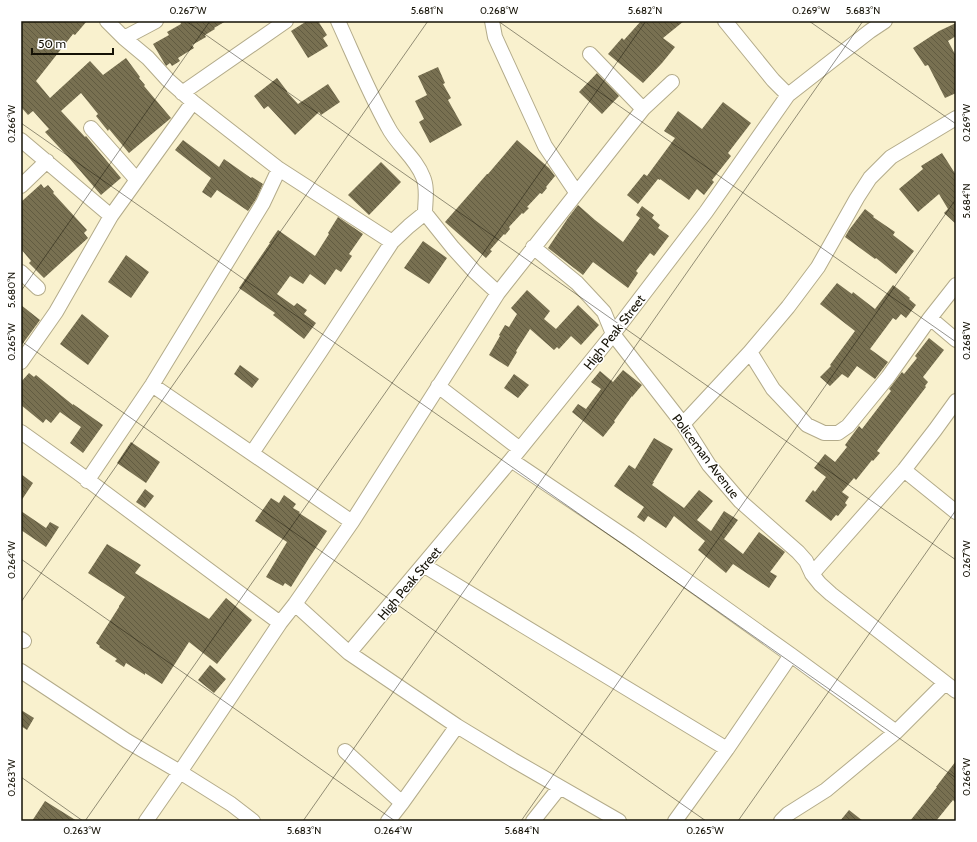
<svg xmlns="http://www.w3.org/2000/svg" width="977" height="842" viewBox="0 0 977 842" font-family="Cabin,sans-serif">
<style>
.building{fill:url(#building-back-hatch)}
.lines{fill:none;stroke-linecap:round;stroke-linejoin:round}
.minor-casing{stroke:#b3ab8a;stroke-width:16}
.minor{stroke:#fff;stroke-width:14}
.ticks{fill:none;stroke:#151206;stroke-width:1;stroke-opacity:0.45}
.labels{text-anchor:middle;stroke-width:3;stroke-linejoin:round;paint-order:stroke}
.street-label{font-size:13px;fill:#151206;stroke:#fff}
.neatline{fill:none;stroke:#151206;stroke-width:1.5}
.ticks-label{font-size:10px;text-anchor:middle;fill:#151206}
</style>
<defs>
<pattern id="building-back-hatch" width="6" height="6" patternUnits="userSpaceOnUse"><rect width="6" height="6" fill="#787051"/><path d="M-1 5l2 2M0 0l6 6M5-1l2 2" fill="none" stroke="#615b41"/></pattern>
</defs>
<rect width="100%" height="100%" fill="#f9f1ce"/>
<path class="building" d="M21 21H87L75 35 73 34 36 81 50 98 90 61 103 75 126 58 140 77 139 78 145 85 144 86 171 118 129 153 109 129 108 131 96 116 98 114 81 93 61 111 85 137 86 136 121 178 101 195 70 159 45 132 49 129 33 111 28 115 21 107Z
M180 21H226L214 28 215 29 205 35 206 37 192 45 194 48 178 58 180 61 172 66 170 63 166 66 153 44 169 35 167 32 181 24Z
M307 21H318L327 35 323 38 328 46 308 58 291 31Z
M641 21H684L663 38 675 47 662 63 643 83 625 68 608 54 622 38 624 40Z
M956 23V36L948 41 956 56V93L945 98 928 65 925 66 913 48 939 31Z
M438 67 445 83 443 84 451 98 448 100 462 125 430 143 419 122 424 119 415 101 427 95 418 76Z
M597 73 619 96 602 114 579 92Z
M277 78 287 91V92L298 104 328 84 340 102 321 115 319 112 295 135 268 106 264 109 254 96Z
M723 102 751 123 728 153 731 156 712 180 714 182 704 195 697 189 689 200 660 179V180L658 179 638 204 627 195 644 174 647 176 675 138 664 131 678 111 702 129Z
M183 140 219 167 224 159 251 178 252 177 263 184 256 199 248 211 217 190 211 198 202 192 211 178 175 150Z
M517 140 549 168 555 176 546 187 547 188 542 194 540 193 527 207 529 208 523 214 522 213 509 227 510 229 505 235 504 234 490 250 492 251 486 258 445 222 487 174H488Z
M942 153 956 175V224L944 213 948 209 939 194 918 212 899 189 923 169 921 166Z
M381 162 401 182 369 215 348 195Z
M41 184 44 188 48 185 54 192 53 193 87 230 84 233 88 238 44 278 29 263 31 261 21 249V202Z
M578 205 595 220 623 242 640 218 636 215 642 206 654 215 652 218 660 225 658 228 669 236 654 256 650 253 636 271 638 273 628 288 593 262 583 275 548 248 568 218Z
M865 209 874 216 873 217 895 232 893 235 914 251 896 274 876 258 875 259 845 237 849 230Z
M338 217 363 234 349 254 352 256 341 272 336 269 325 285 310 274 303 284 290 276 277 294 294 306 297 303 307 310 304 314 316 323 304 339 273 315 275 313 239 288 270 243H269L278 230 315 256 329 234 328 233Z
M423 241 447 258 429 284 404 268Z
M126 255 149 272 131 298 108 282Z
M837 283 852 294 853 292 875 309 893 285 910 298 909 299 916 305 906 318 901 314 896 320 893 318 870 349 888 362 875 379 857 366 848 378 842 374 830 386 820 377 831 366 830 365 855 331 820 304Z
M527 290 550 311 544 319 556 329 578 305 599 325 581 345 571 336 559 349 557 347 554 350 530 329 516 351 517 352 508 367 489 355 500 336 499 335 505 325 509 327 517 314 511 308Z
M21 305 40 320 21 346Z
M82 314 109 336 88 365 60 344Z
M929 338 944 350 923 377 928 382 925 386 926 387 877 451 880 453 873 461 872 460 856 480 854 478 842 492 849 497 845 503 847 505 838 516 836 515 831 521 805 501 813 490 815 492 826 477 814 468 825 454 835 462 847 447 845 445 859 426 862 429 891 391 889 389 902 372 904 374 917 358 915 356Z
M240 365 259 379 252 388 234 374Z
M623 370 642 385 632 397V396L614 421 615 422 603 437 572 412 578 404 586 409 601 389 591 382 600 371 613 382Z
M29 373 34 377 36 375 73 405V404L103 425 83 453 70 443 81 427 60 412 51 423 46 419 43 423 21 405V382Z
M514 374 529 385 518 398 504 388Z
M654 438 673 449 653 482H654L652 485 684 508 699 490 713 501 697 520 711 531 724 511 738 520 724 539 743 554 759 532 785 552 770 572 777 576 769 588 733 564 726 573 698 550 705 541 674 516 666 528 648 516 644 522 637 517 644 507 614 486 629 465 635 469Z
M131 442 160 462 146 483 117 463Z
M21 474 33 483 21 501Z
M145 489 154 496 145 508 136 502Z
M284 495 296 504 293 508 300 512 299 513 327 531 309 558 291 587 285 583 283 586 266 577 287 542 255 521 271 498 279 503Z
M21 511 46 528 50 522 59 527 46 547 21 530Z
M107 544 141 565 135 573 209 619 226 598 252 620 217 664 189 642 162 684 145 673V675L126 663 124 667 115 661 117 659 99 647 100 646 96 643 119 607V606L125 597 88 573Z
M210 665 226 679 214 693 198 680Z
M21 710 34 718 27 730 21 726Z
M956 761V803L953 800 936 821H910L937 787H936Z
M45 801 77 821H32Z
M849 810 863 821H840Z"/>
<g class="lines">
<defs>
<path id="minor" d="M107 21 124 38 148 58 168 80 193 102 279 169
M338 21C354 56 369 93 388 127 397 145 416 158 423 177 428 188 425 202 425 213L453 248 474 271 498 293
M492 21 495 37 545 146 576 192
M725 21 773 80 788 95
M124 38 156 21
M590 54 643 109
M182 93 286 21
M956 118 891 157 870 178 857 198 818 267 788 307 750 352 773 389 807 425 824 433H838L848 426 888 377 930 318 956 285
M91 128 137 180
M21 140 111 216
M21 186 47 161
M533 247 577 283 604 312 613 334 683 424 709 465 740 501 798 552 806 561 812 574 820 584 831 594 956 691
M21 272 38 288
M930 318 956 340
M21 362 56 312 111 216 193 102
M152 385 352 522
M438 386 520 449
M683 424 750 352
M21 432 77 472 280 623
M252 453 320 352 392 242 409 226 425 213
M511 460 630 540 791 655 896 732
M904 470 956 512
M87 481 152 385 263 203 279 169 392 242
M423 565 727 749
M812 574 904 470 935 430 956 401
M295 604 349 653 457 726 513 760 619 821
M21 639 24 641
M349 653 511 460 613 334 706 212 788 95 870 31 885 21
M21 671 127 741 180 772 231 804 253 821
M345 751 402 803
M146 821 180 772 280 623 295 604 352 522 498 293 643 109 672 82
M388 821 402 803 457 726
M533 821 560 787
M675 821 727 749 791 655
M781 821 788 814 826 790 896 732 945 683"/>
</defs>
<use href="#minor" class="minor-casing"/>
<use href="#minor" class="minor"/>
</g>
<path class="ticks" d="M186 21 956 560M498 21 956 342M809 21 956 124M21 123 956 778M21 291 210 21M21 341 706 821M21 559 395 821M21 602 428 21M21 777 83 821M85 821 646 21M303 821 863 21M521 821 956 199M738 821 956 510"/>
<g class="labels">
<g class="street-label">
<text transform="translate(614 332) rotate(-52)" y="5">High Peak Street</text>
<text transform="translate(706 456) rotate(53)" y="5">Policeman Avenue</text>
<text transform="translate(409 583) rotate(-50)" y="5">High Peak Street</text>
</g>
</g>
<rect width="977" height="842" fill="none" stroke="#ffffff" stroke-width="44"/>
<path d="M32 48v6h81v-6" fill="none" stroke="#151206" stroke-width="2"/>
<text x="38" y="48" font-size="12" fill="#151206" stroke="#ffffff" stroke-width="3" paint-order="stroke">50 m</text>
<rect x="22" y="22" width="933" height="798" class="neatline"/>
<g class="ticks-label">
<text x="188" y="14">0.267°W</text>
<text x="427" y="14">5.681°N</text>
<text x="499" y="14">0.268°W</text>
<text x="645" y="14">5.682°N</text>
<text x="811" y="14">0.269°W</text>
<text x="863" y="14">5.683°N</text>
<text transform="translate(966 123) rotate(-90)" y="4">0.269°W</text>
<text transform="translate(11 124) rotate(-90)" y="4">0.266°W</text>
<text transform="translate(966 201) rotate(-90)" y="4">5.684°N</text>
<text transform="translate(11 290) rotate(-90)" y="4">5.680°N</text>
<text transform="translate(966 341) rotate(-90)" y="4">0.268°W</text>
<text transform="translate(11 342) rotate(-90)" y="4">0.265°W</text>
<text transform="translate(966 559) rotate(-90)" y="4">0.267°W</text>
<text transform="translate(11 560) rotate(-90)" y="4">0.264°W</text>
<text transform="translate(966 777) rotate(-90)" y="4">0.266°W</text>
<text transform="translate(11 778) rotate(-90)" y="4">0.263°W</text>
<text x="82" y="834">0.263°W</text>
<text x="304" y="834">5.683°N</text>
<text x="393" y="834">0.264°W</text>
<text x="522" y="834">5.684°N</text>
<text x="705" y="834">0.265°W</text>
</g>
</svg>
